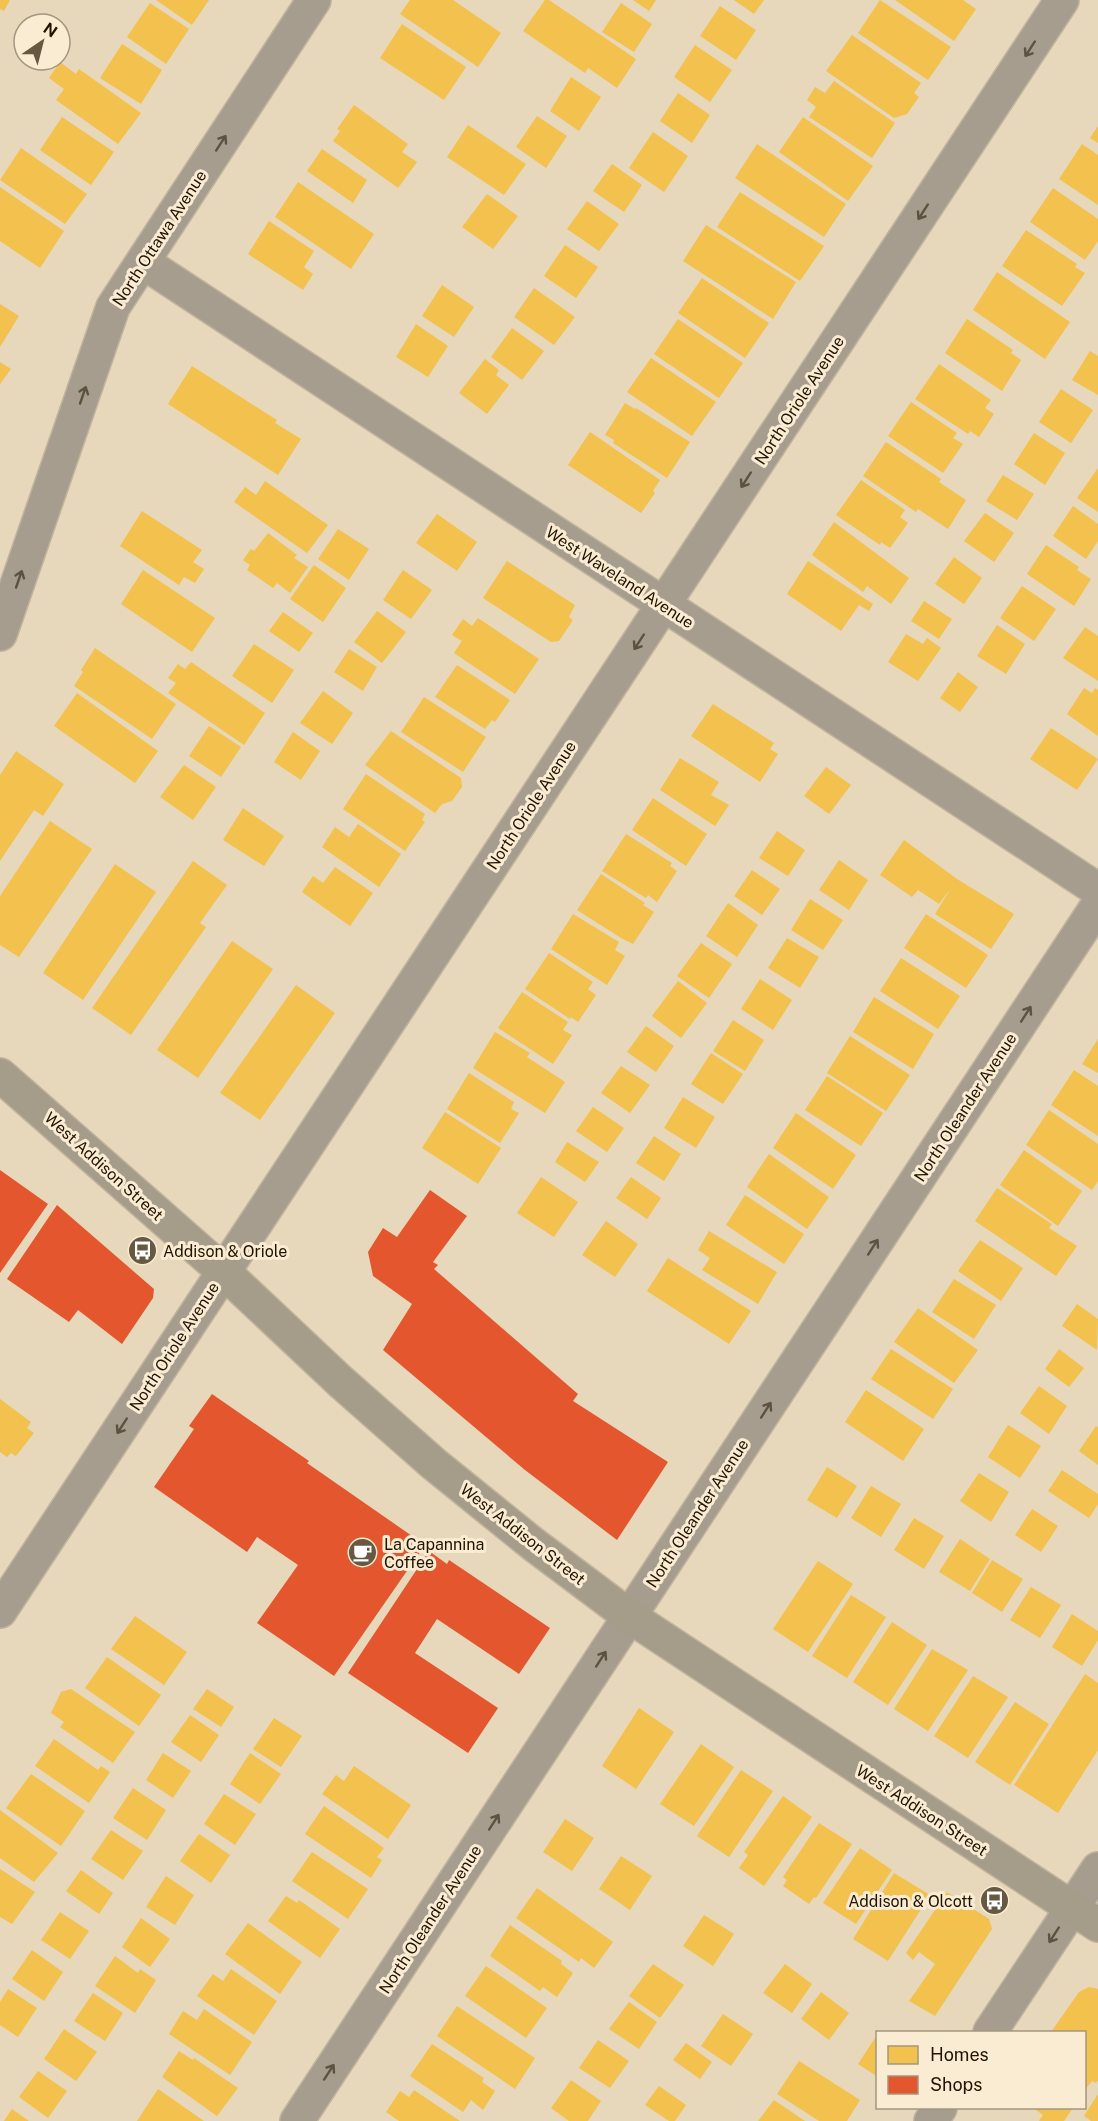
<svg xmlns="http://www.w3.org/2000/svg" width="1098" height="2121" viewBox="0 0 1098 2121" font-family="'Public Sans',sans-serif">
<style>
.homes{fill:#f2c14e}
.shops{fill:#e4572e}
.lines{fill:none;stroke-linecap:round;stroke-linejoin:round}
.street-casing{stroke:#c0b39d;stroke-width:36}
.secondary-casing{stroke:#c0b39d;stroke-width:36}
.street{stroke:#a69d8f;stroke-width:33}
.secondary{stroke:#a69c8a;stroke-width:33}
.oneway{stroke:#5d5240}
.labels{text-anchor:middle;stroke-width:6;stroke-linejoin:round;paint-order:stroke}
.street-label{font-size:16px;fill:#211400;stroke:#faecd3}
.poi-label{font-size:16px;fill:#211400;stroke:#faecd3;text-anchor:start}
</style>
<rect width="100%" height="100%" fill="#e7d7bb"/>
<path class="homes" d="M0 0H10L4 11 0 9Z
M156 0H209L192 25Z
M410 0H453L501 33 478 67 400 14Z
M545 0H549L636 59 617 88 588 68 585 73 523 31Z
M633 0H656L649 11Z
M734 0H764L754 14Z
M880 0 951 47 928 80 858 33Z
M895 0H963L976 9 954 41Z
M150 3 189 29 166 64 127 37Z
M621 3 652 24 634 52 602 32Z
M720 6 756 30 736 60 700 36Z
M402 24 466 67 444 100 380 58Z
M852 35 921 83 914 93 919 97 907 114 894 118 826 71Z
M122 44 162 70 141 104 100 78Z
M695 45 732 70 710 102 674 77Z
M60 62 76 74 79 69 141 113 118 144 56 100 64 89 49 78Z
M571 77 601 97 579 131 550 111Z
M834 81 895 123 872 158 809 117 816 107 807 100 815 87 825 93Z
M678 93 710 115 692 143 660 121Z
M354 105 408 144 402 152 417 162 398 188 333 141 340 131 337 129Z
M537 116 567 136 546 168 516 147Z
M62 117 114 152 91 185 40 150Z
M803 117 873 166 848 201 779 152Z
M468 125 526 164 504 195 447 157Z
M1098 126V143L1090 138Z
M653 132 688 156 664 192 629 168Z
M757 144 846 204 824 237 735 178Z
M1082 144 1098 155V205L1059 179Z
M21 148 87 194 65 224 0 180Z
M322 149 367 180 353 203 307 171Z
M612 164 642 185 624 212 593 191Z
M298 182 374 234 351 269 275 217Z
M0 187 64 231 40 268 0 241Z
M1053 188 1098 219V241L1085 260 1030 222Z
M740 192 824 246 800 281 717 227Z
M487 194 518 216 493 249 462 227Z
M587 201 619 224 599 251 567 229Z
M269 221 314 251 304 267 313 274 303 290 248 254Z
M706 225 796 282 773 319 683 261Z
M1026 230 1077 264 1075 267 1085 273 1062 306 1002 266Z
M565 245 598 267 576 298 544 276Z
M997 272 1070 322 1045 359 973 310Z
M702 278 769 323 745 358 678 313Z
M442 285 474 307 454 337 422 316Z
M534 288 575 317 554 345 514 317Z
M0 304 19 316 0 347Z
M678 319 743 363 719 398 654 354Z
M967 319 1013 350 1011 353 1021 360 1002 391 945 353Z
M416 324 448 346 428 377 396 357Z
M512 328 544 351 522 380 491 357Z
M1090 351 1098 356V395L1072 380Z
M651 358 716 402 692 436 627 392Z
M485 359 499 370 496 375 509 385 487 414 459 393Z
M0 362 11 369 0 384Z
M939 364 991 400 985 408 994 414 979 437 970 431 968 434 915 399Z
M192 366 277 420 275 423 301 439 278 475 168 404Z
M1061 389 1093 410 1071 443 1039 422Z
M911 402 957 433 953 438 963 444 943 473 888 436Z
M625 403 635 409 636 408 690 442 667 478 613 443 614 440 605 435Z
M590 432 660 480 653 491 655 493 641 513 568 465Z
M1034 433 1065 453 1045 485 1014 464Z
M886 442 941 479 939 482 966 500 948 529 918 509 916 512 863 476Z
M1098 468V512L1077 498Z
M1003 475 1034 494 1017 520 986 501Z
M861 480 905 510 900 517 908 523 890 548 881 542 880 545 836 515Z
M265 481 328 525 307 553 234 502 245 487 256 495Z
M1073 506 1098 524V541L1086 559 1053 536Z
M142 511 202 550 193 562 204 569 195 583 184 577 179 585 120 546Z
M985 513 1014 533 994 562 964 541Z
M437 514 477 542 457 571 416 543Z
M834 522 909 578 891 604 867 586 863 592 812 555Z
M338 529 369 549 349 580 318 559Z
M268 533 297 555 294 558 308 567 290 593 277 583 273 588 247 570 250 565 243 560 251 549 254 551Z
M1046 545 1079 567 1077 570 1091 579 1074 606 1027 574Z
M954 557 982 578 964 604 935 584Z
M507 561 575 605 569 617 573 620 559 641 551 642 483 598Z
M808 561 873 604 869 611 859 605 841 631 787 594Z
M314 565 346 588 323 622 290 599Z
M143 570 215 618 192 652 121 604Z
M403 570 432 590 411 619 383 600Z
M1022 586 1056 609 1034 641 1000 618Z
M924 601 952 619 939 639 911 621Z
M377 611 406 632 382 663 354 642Z
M283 612 313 633 299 652 269 631Z
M478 618 539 659 515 694 454 653 462 641 452 635 463 619 472 626Z
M997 625 1025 644 1006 674 977 656Z
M1085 627 1098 636V681L1063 658Z
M906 634 923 644 927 638 941 648 918 681 888 662Z
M254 644 294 670 272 703 232 676Z
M95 648 176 704 152 739 74 686 83 672 81 670Z
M349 649 377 667 363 691 334 672Z
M191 662 265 713 244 745 168 693 176 683 168 678 178 664 185 669Z
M457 665 510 700 495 722 492 720 485 729 435 697Z
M958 672 978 687 960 712 940 698Z
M1084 688 1092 693 1095 688 1098 690V736L1067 714Z
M323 691 353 713 332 744 300 723Z
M77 693 158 751 135 783 54 726Z
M424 697 486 737 463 772 401 732Z
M713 704 774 743 770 749 778 754 760 782 691 736Z
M209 726 241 747 221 777 189 756Z
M1051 728 1098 759 1077 790 1030 759Z
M391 731 461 778 462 787 452 801 442 804 435 813 365 765Z
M293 732 320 751 301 780 274 762Z
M16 751 64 784 43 816 34 810 0 861V775Z
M680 758 719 782 711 795 729 805 715 826 660 790Z
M184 765 216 787 193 820 160 797Z
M826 767 851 785 829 814 804 796Z
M366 774 425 814 422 820 425 822 405 851 343 809Z
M653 798 707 834 686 866 632 830Z
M243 808 284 836 264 866 223 840Z
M50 821 92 849 19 957 0 945V896Z
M358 824 401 854 379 887 322 847 335 827 349 837Z
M777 831 805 850 788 876 759 858Z
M626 834 672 863 670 866 677 871 657 902 648 895 646 898 602 871Z
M904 840 957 879 1014 914 991 949 935 914 951 888 939 904 918 890 912 897 880 875Z
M839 860 868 880 849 910 819 890Z
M193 861 227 885 200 923 206 927 131 1035 92 1008Z
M115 864 156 892 83 1000 43 973Z
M335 867 373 893 350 926 302 892 313 876 323 883Z
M752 870 780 889 762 915 734 896Z
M601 874 645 903 643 905 654 912 633 944 621 938 577 910Z
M810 899 843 920 823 950 791 930Z
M728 903 758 925 737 957 706 936Z
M573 914 619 942 615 950 625 956 607 985 551 949Z
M926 914 988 955 966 988 904 948Z
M787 938 819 957 800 988 768 968Z
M232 941 273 969 198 1078 157 1050Z
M701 943 732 964 709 998 677 976Z
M549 953 593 982 588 989 596 995 578 1022 571 1017 570 1019 525 989Z
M901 958 960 996 938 1029 880 991Z
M760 979 792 1000 773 1030 741 1009Z
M678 981 707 1003 681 1038 652 1016Z
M296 985 335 1013 260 1120 220 1093Z
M522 992 568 1022 563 1030 572 1035 553 1064 498 1028Z
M874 997 934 1034 913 1069 853 1032Z
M733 1020 764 1040 745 1071 713 1051Z
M646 1026 674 1046 656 1072 627 1052Z
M495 1032 530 1053 527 1057 565 1082 545 1113 473 1068Z
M850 1036 910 1075 886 1111 827 1073Z
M1098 1039V1073L1082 1064Z
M711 1053 743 1074 723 1104 691 1084Z
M621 1066 650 1085 630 1113 601 1093Z
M1074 1070 1098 1086V1136L1051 1105Z
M469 1073 514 1102 511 1109 519 1113 500 1143 447 1109Z
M827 1076 883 1113 861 1146 805 1110Z
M683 1097 715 1117 696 1148 664 1128Z
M593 1107 624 1128 607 1152 576 1131Z
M1049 1110 1098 1144V1181L1092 1190 1026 1145Z
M445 1112 501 1148 478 1184 422 1148Z
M796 1113 856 1155 833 1189 773 1148Z
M654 1136 681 1154 664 1181 636 1163Z
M567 1142 599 1162 585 1182 555 1162Z
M1024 1150 1082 1191 1058 1226 1000 1185Z
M769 1154 829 1197 807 1229 747 1187Z
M541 1177 578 1202 554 1237 517 1213Z
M631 1177 661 1198 647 1219 616 1198Z
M997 1188 1052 1224 1049 1228 1077 1246 1056 1276 975 1221Z
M745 1195 804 1234 784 1264 726 1225Z
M606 1221 638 1244 615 1277 582 1255Z
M709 1231 777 1272 758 1304 702 1270 710 1258 698 1250Z
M980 1240 1023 1268 1001 1301 958 1271Z
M668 1258 751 1311 729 1344 647 1291Z
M954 1279 996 1305 974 1339 932 1312Z
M1077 1304 1098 1319 1097 1350 1062 1326Z
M918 1308 978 1350 954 1383 894 1342Z
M891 1349 953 1389 933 1419 871 1379Z
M1059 1349 1084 1368 1069 1387 1045 1369Z
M1039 1386 1067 1406 1049 1434 1020 1413Z
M866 1390 924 1429 903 1461 845 1422Z
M0 1399 31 1422 27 1428 34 1433 16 1456 11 1453 7 1457 0 1452Z
M1008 1425 1041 1446 1020 1478 988 1457Z
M1096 1426 1098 1427V1465L1079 1451Z
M827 1467 857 1486 837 1518 807 1500Z
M1062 1470 1098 1494V1504L1089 1518 1048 1491Z
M979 1473 1009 1492 991 1522 960 1501Z
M871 1486 901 1504 881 1537 851 1518Z
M1032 1509 1058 1526 1041 1552 1015 1535Z
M914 1518 944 1536 924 1569 894 1550Z
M960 1539 990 1559 970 1591 939 1572Z
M992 1560 1023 1579 1002 1612 972 1593Z
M818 1561 853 1584 808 1652 773 1629Z
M1031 1587 1061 1605 1040 1638 1010 1620Z
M851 1595 886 1617 847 1678 812 1656Z
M1072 1614 1098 1631V1640L1082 1666 1052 1647Z
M135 1616 187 1652 164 1685 111 1649Z
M892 1622 927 1645 888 1705 853 1682Z
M932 1649 968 1670 928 1731 894 1709Z
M107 1657 161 1695 139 1726 85 1688Z
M1085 1674 1098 1683V1750L1058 1813 1014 1785Z
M973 1676 1008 1697 968 1758 934 1736Z
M71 1689 135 1732 113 1763 60 1727 64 1722 51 1713 61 1692Z
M207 1689 234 1707 221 1727 193 1709Z
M1015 1702 1049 1724 1010 1785 975 1762Z
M639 1708 674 1732 636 1789 602 1766Z
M190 1715 219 1735 201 1762 171 1742Z
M274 1718 302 1736 281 1767 253 1749Z
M54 1739 98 1770 101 1766 110 1772 89 1803 35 1766Z
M701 1744 734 1767 694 1826 660 1804Z
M163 1753 191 1771 173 1798 146 1780Z
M250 1753 281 1774 260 1804 230 1784Z
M354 1766 411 1805 388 1839 322 1794 336 1775 344 1781Z
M741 1770 773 1791 729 1857 697 1836Z
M31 1774 85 1811 61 1846 6 1808Z
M133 1788 166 1810 147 1840 113 1818Z
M224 1794 256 1814 235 1845 204 1824Z
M783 1796 812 1817 764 1886 739 1868 748 1855 744 1852Z
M324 1806 384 1848 377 1857 382 1860 371 1878 305 1834Z
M0 1810 58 1853 34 1882 0 1858Z
M565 1819 594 1838 572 1871 543 1852Z
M819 1823 852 1844 816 1898 814 1897 809 1904 783 1886 787 1880 783 1877Z
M111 1830 143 1851 123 1880 91 1859Z
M199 1834 230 1855 211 1883 180 1861Z
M860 1848 892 1870 856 1924 823 1903Z
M312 1852 368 1889 348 1919 292 1881Z
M621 1856 652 1876 630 1910 599 1889Z
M0 1869 35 1892 12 1924 0 1917Z
M81 1870 113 1893 99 1914 66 1891Z
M894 1873 930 1895 888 1961 853 1939Z
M166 1876 194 1895 175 1925 146 1907Z
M537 1888 613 1942 594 1968 581 1958 579 1962 516 1918Z
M947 1892 989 1919 992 1929 935 2016 909 2001 935 1964 919 1952 913 1960 906 1953Z
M286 1896 297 1903 299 1900 340 1929 320 1958 268 1921Z
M60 1912 89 1931 70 1959 41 1940Z
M704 1915 734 1934 713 1966 683 1946Z
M141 1918 170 1939 150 1967 122 1947Z
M248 1923 302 1962 280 1994 225 1954Z
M510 1925 562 1961 561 1964 573 1973 557 1997 543 1987 540 1991 490 1956Z
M32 1950 63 1972 44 2001 12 1979Z
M115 1956 138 1973 140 1969 156 1980 135 2013 95 1986Z
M653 1964 684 1985 660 2018 629 1996Z
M785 1964 812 1984 792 2013 763 1993Z
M486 1966 547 2008 526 2038 465 1996Z
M231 1969 277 2001 254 2035 197 1996 213 1974 223 1981Z
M1089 1987 1098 1989V2080L1096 2083 1092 2081 1084 2091V2032H1051L1079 1992Z
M8 1989 37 2008 18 2037 0 2025V2002Z
M821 1992 849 2013 829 2040 801 2019Z
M93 1993 123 2013 105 2041 74 2021Z
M629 2002 657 2022 639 2049 609 2029Z
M457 2006 535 2058 515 2089 437 2036Z
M204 2009 252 2042 230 2075 169 2034 183 2011 197 2020Z
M723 2014 753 2034 731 2066 701 2046Z
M64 2029 97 2052 76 2081 44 2059Z
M875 2038 878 2040V2077L858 2064Z
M598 2040 629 2061 610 2088 579 2068Z
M686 2043 712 2062 700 2079 673 2060Z
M432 2044 484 2078 482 2082 495 2091 483 2110 471 2100 463 2112 410 2076Z
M179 2051 193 2060 194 2058 238 2088 217 2116 162 2077Z
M799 2061 860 2100 847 2121H819L777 2094Z
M38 2071 67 2091 48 2118 19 2097Z
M571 2080 601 2101 588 2121H569L551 2108Z
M659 2086 686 2105 675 2121H669L645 2105Z
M158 2089 204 2121H137Z
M414 2090 460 2121H399L386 2112 400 2091 409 2097Z
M1098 2094V2121H1091L1084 2116Z
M774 2100 805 2121H758Z
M1033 2108H1073L1064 2121H1039L1043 2115Z
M12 2109 29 2121H4Z"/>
<path class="shops" d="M0 1170 48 1204 0 1273Z
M430 1190 467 1216 433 1262 438 1265 434 1269 578 1394 573 1401 668 1462 617 1540 525 1470 383 1350 412 1304 373 1276 368 1252 383 1228 397 1237Z
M57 1205 154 1289 153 1298 122 1344 78 1310 69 1322 7 1279Z
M212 1394 309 1461 307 1463 425 1545 334 1676 257 1623 298 1565 257 1537 247 1552 154 1487 194 1429 189 1426Z
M429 1551 447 1564 449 1560 550 1628 519 1674 437 1619 415 1653 498 1708 468 1753 348 1673Z"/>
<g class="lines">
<defs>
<path id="street" d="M143 262 1098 890
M0 634 113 307 314 0
M0 1611 1062 0
M990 2032 1098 1869
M297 2121 1098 905
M931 2121 940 2108"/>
<path id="secondary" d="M0 1075 224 1272 341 1382 434 1464 533 1544 629 1616 1098 1925"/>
</defs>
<use href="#street" class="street-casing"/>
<use href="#secondary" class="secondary-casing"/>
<use href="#street" class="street"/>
<use href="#secondary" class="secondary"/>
</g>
<defs><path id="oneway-shaft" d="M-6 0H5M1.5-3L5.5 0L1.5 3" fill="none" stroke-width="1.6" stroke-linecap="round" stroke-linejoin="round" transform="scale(1.5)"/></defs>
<g class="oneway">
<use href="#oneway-shaft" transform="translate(1030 49) rotate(123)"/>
<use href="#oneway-shaft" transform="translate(221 143) rotate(-57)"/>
<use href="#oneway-shaft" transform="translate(923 212) rotate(123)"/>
<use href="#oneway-shaft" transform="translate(83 395) rotate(-71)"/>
<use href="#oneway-shaft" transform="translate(746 480) rotate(123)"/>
<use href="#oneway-shaft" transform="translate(19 579) rotate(-71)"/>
<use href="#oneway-shaft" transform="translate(639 642) rotate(123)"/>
<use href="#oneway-shaft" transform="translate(1026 1014) rotate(-57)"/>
<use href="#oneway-shaft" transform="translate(873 1247) rotate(-57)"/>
<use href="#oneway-shaft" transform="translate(766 1410) rotate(-57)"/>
<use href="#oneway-shaft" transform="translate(122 1426) rotate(123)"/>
<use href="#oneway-shaft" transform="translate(601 1659) rotate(-57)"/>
<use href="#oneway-shaft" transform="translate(494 1822) rotate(-57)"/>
<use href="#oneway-shaft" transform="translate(1054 1935) rotate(123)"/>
<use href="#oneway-shaft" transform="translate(329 2072) rotate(-57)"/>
</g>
<defs>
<symbol id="bus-disc" viewBox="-11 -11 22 22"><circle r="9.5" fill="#665841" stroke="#faecd3"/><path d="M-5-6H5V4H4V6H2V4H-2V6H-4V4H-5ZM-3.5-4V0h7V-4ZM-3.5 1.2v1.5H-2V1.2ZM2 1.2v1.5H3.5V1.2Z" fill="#fff"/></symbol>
<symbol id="cafe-disc" viewBox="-11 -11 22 22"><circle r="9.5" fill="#665841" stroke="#faecd3"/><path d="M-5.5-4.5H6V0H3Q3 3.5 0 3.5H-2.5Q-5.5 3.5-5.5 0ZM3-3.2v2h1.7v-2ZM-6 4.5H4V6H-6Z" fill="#fff"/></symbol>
</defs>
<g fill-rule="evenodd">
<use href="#bus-disc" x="126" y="1234" width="33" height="33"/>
<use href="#cafe-disc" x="346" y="1536" width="33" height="33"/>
<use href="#bus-disc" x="978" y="1884" width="33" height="33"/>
</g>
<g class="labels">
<g class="street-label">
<text transform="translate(159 238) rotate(-57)" y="6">North Ottawa Avenue</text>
<text transform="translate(799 400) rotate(-57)" y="6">North Oriole Avenue</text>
<text transform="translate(620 577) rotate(33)" y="6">West Waveland Avenue</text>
<text transform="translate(531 805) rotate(-57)" y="6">North Oriole Avenue</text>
<text transform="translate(965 1107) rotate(-57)" y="6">North Oleander Avenue</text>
<text transform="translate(104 1166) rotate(42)" y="6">West Addison Street</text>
<text transform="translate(174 1346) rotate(-57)" y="6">North Oriole Avenue</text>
<text transform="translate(697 1513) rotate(-57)" y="6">North Oleander Avenue</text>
<text transform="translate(523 1534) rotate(38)" y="6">West Addison Street</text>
<text transform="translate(922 1810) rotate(33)" y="6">West Addison Street</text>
<text transform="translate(430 1919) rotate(-57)" y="6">North Oleander Avenue</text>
</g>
<g class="poi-label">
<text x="163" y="1257">Addison &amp; Oriole</text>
<text x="384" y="1550">La Capannina<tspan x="384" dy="18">Coffee</tspan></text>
<text x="973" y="1907" text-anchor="end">Addison &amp; Olcott</text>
</g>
</g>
<rect x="876" y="2031" width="210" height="78" fill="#faecd3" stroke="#a3967f" stroke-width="1.5"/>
<rect x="888" y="2046" width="30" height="18" fill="#f2c14e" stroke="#a3967f" stroke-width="1.5"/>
<text x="930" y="2061" font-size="18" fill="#211400">Homes</text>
<rect x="888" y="2076" width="30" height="18" fill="#e4572e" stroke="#a3967f" stroke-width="1.5"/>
<text x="930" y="2091" font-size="18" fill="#211400">Shops</text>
<g transform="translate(42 42) rotate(35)"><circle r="28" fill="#faecd3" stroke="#a3967f" stroke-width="1.5"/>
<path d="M0-4.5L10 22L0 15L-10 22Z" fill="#665841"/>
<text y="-9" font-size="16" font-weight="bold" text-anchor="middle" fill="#211400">N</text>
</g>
</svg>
